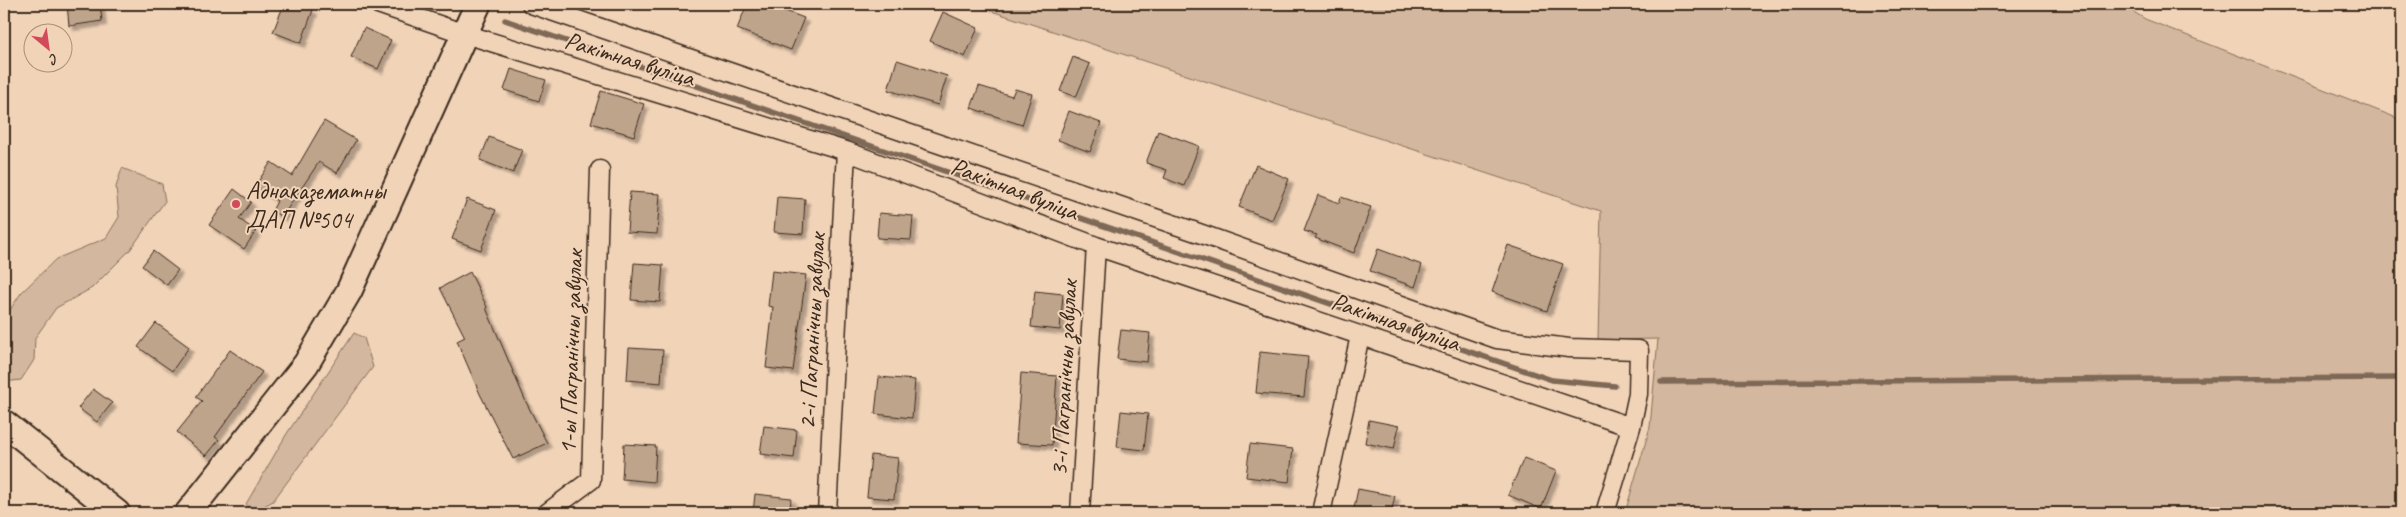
<svg xmlns="http://www.w3.org/2000/svg" width="2406" height="517" viewBox="0 0 2406 517" font-family="Caveat,sans-serif">
<style>
.green{fill:#d3b79e;stroke:#87705e}
.lines{fill:none;stroke-linecap:round;stroke-linejoin:round}
.stream{stroke:#7e6857;stroke-width:5.5}
.building{fill:#bfa48c;stroke:#3b2a1e;filter:url(#shadow)}
.street-casing{stroke:#3b2a1e;stroke-width:21}
.secondary-casing{stroke:#3b2a1e;stroke-width:29}
.street{stroke:#f1d3b7;stroke-width:18}
.secondary{stroke:#f1d3b7;stroke-width:25}
.poi-dot{fill:#d1495b;stroke:#f1d3b7;stroke-width:2}
.labels{text-anchor:middle;stroke-width:4;stroke-linejoin:round;paint-order:stroke}
.street-label{font-size:25px;fill:#3b2a1e;stroke:#f1d3b7}
.poi-label{font-size:25px;fill:#3b2a1e;stroke:#f1d3b7;text-anchor:start}
</style>
<defs>
<filter id="shadow"><feDropShadow dx="4.5" dy="4.5" stdDeviation="1" flood-color="#0004"/></filter>
</defs>
<rect width="100%" height="100%" fill="#f1d3b7"/>
<filter id="ink" filterUnits="userSpaceOnUse"><feTurbulence type="fractalNoise" baseFrequency=".02" numOctaves="2"/><feDisplacementMap in="SourceGraphic" scale="10" xChannelSelector="R" yChannelSelector="G"/><feConvolveMatrix kernelMatrix="1 2 1 2 8 2 1 2 1" color-interpolation-filters="sRGB"/></filter>
<g filter="url(#ink)">
<path class="green" d="M970 4H2121L2145 19 2402 120V513H1625L1650 427 1658 339 1598 340 1601 211Z
M122 168 162 184 165 201 130 250 92 288 56 308 35 338 34 360 21 380 4 382V319L21 293 56 259 106 238 119 217 116 187Z
M354 333 364 338 373 367 273 501 252 513 246 504 286 435Z"/>
<g class="lines">
<path class="stream" d="M505 20 1552 380 1615 386
M1661 382 2402 378"/>
</g>
<path class="building" d="M67 4H100L102 21 69 26Z
M284 4H297L313 10 301 43 273 32Z
M747 4H767L804 18 791 50 737 29Z
M943 12 978 28 965 57 930 41Z
M364 28 391 40 378 69 351 57Z
M1073 57 1090 64 1076 97 1060 91Z
M897 60 947 76 938 105 888 90Z
M511 69 546 80 539 101 504 90Z
M979 86 1012 96 1015 89 1032 94 1022 125 971 108Z
M601 91 644 104 634 136 591 123Z
M1069 111 1101 123 1090 152 1058 140Z
M324 121 356 140 337 173 319 162 282 217 272 211 277 201 255 186 271 162 292 176Z
M1158 131 1199 146 1184 186 1164 178 1167 170 1146 163Z
M489 137 522 150 513 173 480 160Z
M1256 165 1289 179 1272 220 1239 207Z
M234 189 251 202 239 219 256 231 244 249 209 225Z
M630 192 660 194 657 234 627 232Z
M1318 195 1339 203 1341 197 1371 207 1354 253 1315 238 1317 235 1304 231Z
M777 197 805 199 803 234 774 232Z
M467 199 496 210 481 250 452 239Z
M879 213 913 216 911 240 877 238Z
M1508 245 1563 264 1547 311 1492 292Z
M1378 249 1422 265 1415 287 1370 271Z
M153 251 178 270 167 285 142 266Z
M634 263 663 265 660 302 631 300Z
M772 271 806 275 793 371 766 368 773 307 768 306Z
M470 272 487 307 486 308 526 402 547 443 513 459 480 394 457 341 465 337 440 288Z
M1035 291 1063 294 1060 330 1031 327Z
M156 323 189 347 172 371 138 347Z
M1121 330 1150 333 1147 362 1117 359Z
M629 348 663 350 661 383 627 380Z
M230 350 262 372 215 437 219 440 206 456 177 432 202 401 196 397Z
M1260 352 1308 357 1304 397 1256 393Z
M1021 373 1057 376 1052 445 1016 443Z
M879 377 915 380 912 418 875 414Z
M93 389 112 403 97 422 78 408Z
M1121 411 1148 414 1144 450 1117 447Z
M1369 420 1399 426 1394 449 1365 443Z
M764 426 797 430 794 458 760 454Z
M624 444 656 446 654 482 622 479Z
M1250 444 1293 449 1289 482 1246 477Z
M871 455 898 458 894 499 867 497Z
M1524 458 1556 471 1541 509 1508 495Z
M1358 489 1395 496 1391 513H1353Z
M755 494 791 498 790 513H753Z"/>
<g class="lines">
<defs>
<path id="street" d="M378 4 465 34 846 151 1096 246 1631 427
M531 4 1196 232 1497 339 1569 348 1639 350 1638 394 1631 427 1605 513
M547 513 591 480 600 170
M827 513 846 151
M1080 513 1096 246
M1321 513 1360 336"/>
<path id="secondary" d="M4 423 117 513
M188 513 306 364 349 291 478 4"/>
</defs>
<use href="#street" class="street-casing"/>
<use href="#secondary" class="secondary-casing"/>
<use href="#street" class="street"/>
<use href="#secondary" class="secondary"/>
</g>
</g>
<circle class="poi-dot" cx="236" cy="204" r="5"/>
<g class="labels">
<g class="street-label">
<text transform="translate(630 58) rotate(17)" y="9">Ракітная вуліца</text>
<text transform="translate(1015 188) rotate(21)" y="9">Ракітная вуліца</text>
<text transform="translate(1396 321) rotate(19)" y="9">Ракітная вуліца</text>
<text transform="translate(811 331) rotate(-87)" y="9">2-і Пагранічны завулак</text>
<text transform="translate(570 352) rotate(-88)" y="9">1-ы Пагранічны завулак</text>
<text transform="translate(1063 378) rotate(-87)" y="9">3-і Пагранічны завулак</text>
</g>
<g class="poi-label">
<text x="246" y="199">Аднаказематны<tspan x="246" dy="29">ДАП №504</tspan></text>
</g>
</g>
<rect width="2406" height="517" fill="none" stroke="#f1d3b7" stroke-width="20"/>
<rect x="10" y="10" width="2386" height="497" fill="none" stroke="#3b2a1e" stroke-width="2" filter="url(#ink)"/>
<g transform="translate(48 48) rotate(151)"><circle r="24" fill="#f1d3b7" stroke="#a88f7a"/>
<path d="M0-4L9 19L0 12L-9 19Z" fill="#d1495b"/>
<text y="-8" font-size="14" font-weight="bold" text-anchor="middle" fill="#3b2a1e">С</text>
</g>
</svg>
